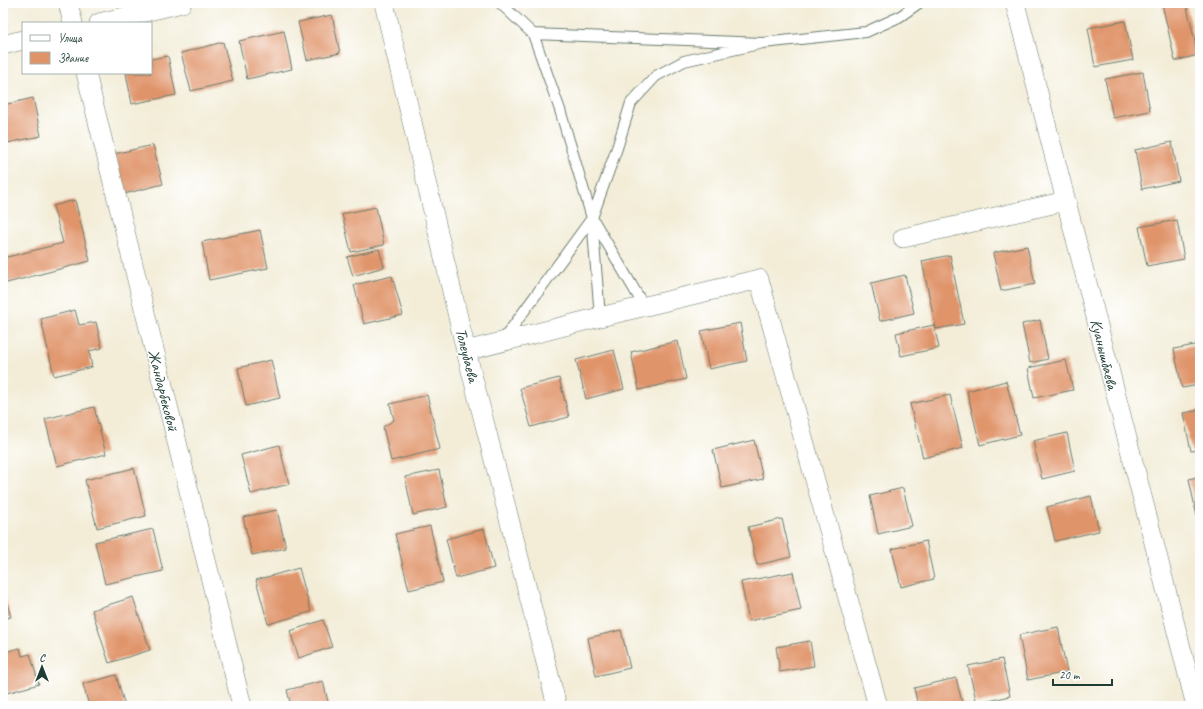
<svg xmlns="http://www.w3.org/2000/svg" width="1203" height="709" viewBox="0 0 1203 709" font-family="Caveat,sans-serif">
<style>
.building{fill:#e0946a}
.lines{fill:none;stroke-linecap:round;stroke-linejoin:round}
.lane-casing{stroke:#697b6d;stroke-width:12}
.street-casing{stroke:#697b6d;stroke-width:20}
.lane{stroke:#fff;stroke-width:10}
.street{stroke:#fff;stroke-width:19}
.labels{text-anchor:middle;stroke-width:3;stroke-linejoin:round;paint-order:stroke}
.street-label{font-size:16px;fill:#1f3d34;stroke:#fff}
</style>
<rect width="100%" height="100%" fill="#fff"/>
<filter id="ink" filterUnits="userSpaceOnUse"><feTurbulence type="fractalNoise" baseFrequency=".025" numOctaves="2"/><feDisplacementMap in="SourceGraphic" scale="8" xChannelSelector="R" yChannelSelector="G"/><feConvolveMatrix kernelMatrix="1 2 1 2 8 2 1 2 1" color-interpolation-filters="sRGB"/></filter>
<filter id="wash" filterUnits="userSpaceOnUse"><feTurbulence type="fractalNoise" baseFrequency=".012" numOctaves="4" result="noise"/><feDisplacementMap in="SourceGraphic" scale="16" xChannelSelector="R" yChannelSelector="G"/><feGaussianBlur stdDeviation="0.9" result="paint"/><feColorMatrix in="noise" values="0 0 0 0 0 0 0 0 0 0 0 0 0 0 0 0 0 1.4 0 .05"/><feComposite in="paint" operator="in"/></filter>
<g filter="url(#wash)">
<rect width="100%" height="100%" fill="#f3edd8"/>
<g id="blocks">
<path class="building" d="M1162 3H1186L1198 55 1175 61Z
M332 15 340 53 307 60 298 22Z
M1125 21 1133 60 1095 67 1088 28Z
M284 31 292 69 247 79 239 41Z
M223 42 233 81 191 91 181 53Z
M168 56 176 95 132 104 126 73H151V59Z
M1143 72 1150 111 1113 118 1105 79Z
M33 98 41 136 7 143 3 123V105Z
M1172 142 1179 181 1142 189 1135 150Z
M153 145 163 184 124 194 114 154Z
M75 200 90 261 3 284V258L63 243 53 206Z
M376 207 384 245 351 252 342 214Z
M1177 220 1184 259 1147 266 1139 227Z
M260 230 268 268 209 280 202 242Z
M1027 246 1035 284 1001 291 993 253Z
M379 249 384 267 353 276 347 257Z
M950 255 964 324 936 329 922 261Z
M905 275 914 313 880 321 871 283Z
M392 276 403 315 364 324 354 285Z
M75 310 79 325 96 322 102 348 89 351 92 367 54 376 41 319Z
M1040 320 1048 359 1030 363 1022 324Z
M740 323 747 361 709 369 701 331Z
M934 325 939 348 901 356 896 333Z
M678 341 686 379 639 390 631 352Z
M1200 344V385L1182 388 1174 349Z
M614 350 624 389 586 399 576 360Z
M271 360 280 398 246 406 238 368Z
M1066 360 1073 390 1034 398 1028 368Z
M559 378 569 417 531 427 520 388Z
M1006 381 1020 435 980 445 967 391Z
M427 395 440 449 391 461 383 427 394 420 390 404Z
M950 395 963 448 923 458 910 404Z
M94 407 106 454 57 466 45 419Z
M1200 410V450L1191 451 1183 413Z
M1067 433 1075 471 1042 479 1033 441Z
M754 440 763 479 722 488 713 450Z
M279 445 289 484 251 494 241 455Z
M134 468 146 516 97 528 85 480Z
M439 470 447 507 413 515 405 477Z
M1200 476V516L1197 517 1189 479Z
M903 488 912 526 878 534 870 496Z
M1091 496 1099 531 1055 541 1047 507Z
M277 510 286 548 252 555 243 517Z
M782 519 791 557 757 565 748 527Z
M430 526 443 582 409 590 395 534Z
M153 529 163 571 105 584 95 542Z
M484 529 494 568 456 578 446 539Z
M926 541 934 579 901 587 892 549Z
M299 568 311 612 268 624 256 580Z
M793 572 801 610 749 621 741 582Z
M3 589 11 617 3 619Z
M133 597 150 650 109 663 92 610Z
M323 620 332 647 299 658 290 631Z
M1058 627 1067 672 1028 680 1019 635Z
M621 630 630 668 596 676 588 638Z
M810 641 814 666 780 672 776 647Z
M20 648 22 656 30 654 39 684 3 694V661H6L4 652Z
M1002 659 1010 696 977 704 968 666Z
M116 675 125 706H89L83 684Z
M956 678 963 706H918L914 688Z
M323 681 329 706H291L287 690Z"/>
</g>
</g>
<g filter="url(#ink)">
<use href="#blocks" fill-opacity="0" stroke="#697b6d" stroke-width="1"/>
<g class="lines">
<defs>
<path id="lane" d="M500 3 533 34 560 110 592 218 600 317
M533 34 763 43 866 32 899 17 919 3
M594 221 644 306
M503 340 592 218 617 148 631 103 656 76 684 61 763 43"/>
<path id="street" d="M68 3 73 23
M384 3 466 351 557 706
M1015 3 1196 706
M99 23 182 3
M3 45 23 40
M86 73 242 706
M903 238 1066 201
M466 351 600 317 759 279 878 706"/>
</defs>
<use href="#lane" class="lane-casing"/>
<use href="#street" class="street-casing"/>
<use href="#lane" class="lane"/>
<use href="#street" class="street"/>
</g>
</g>
<g class="labels">
<g class="street-label">
<text transform="translate(1105 354) rotate(76)" y="6">Куанышбаева</text>
<text transform="translate(468 355) rotate(76)" y="6">Толеубаева</text>
<text transform="translate(164 390) rotate(76)" y="6">Жандарбековой</text>
</g>
</g>
<rect width="1203" height="709" fill="none" stroke="#fff" stroke-width="16"/>
<rect x="22" y="22" width="130" height="52" fill="#ffffff" stroke="#a5b1ae"/>
<rect x="30" y="35" width="20" height="6" fill="#ffffff" stroke="#a5b1ae"/>
<text x="58" y="42" font-size="12" fill="#1f3d34">Улица</text>
<rect x="30" y="52" width="20" height="12" fill="#e0946a" stroke="#a5b1ae"/>
<text x="58" y="62" font-size="12" fill="#1f3d34">Здание</text>
<g transform="translate(42 667)" stroke="#ffffff" stroke-width="3" paint-order="stroke">
<path d="M0-3L7 15L0 10L-7 15Z" fill="#1f3d34"/>
<text y="-6" font-size="11" font-weight="bold" text-anchor="middle" fill="#1f3d34">С</text>
</g>
<path d="M1053 679v6h59v-6" fill="none" stroke="#1f3d34" stroke-width="2"/>
<text x="1059" y="679" font-size="12" fill="#1f3d34" stroke="#ffffff" stroke-width="3" paint-order="stroke">20 m</text>
</svg>
